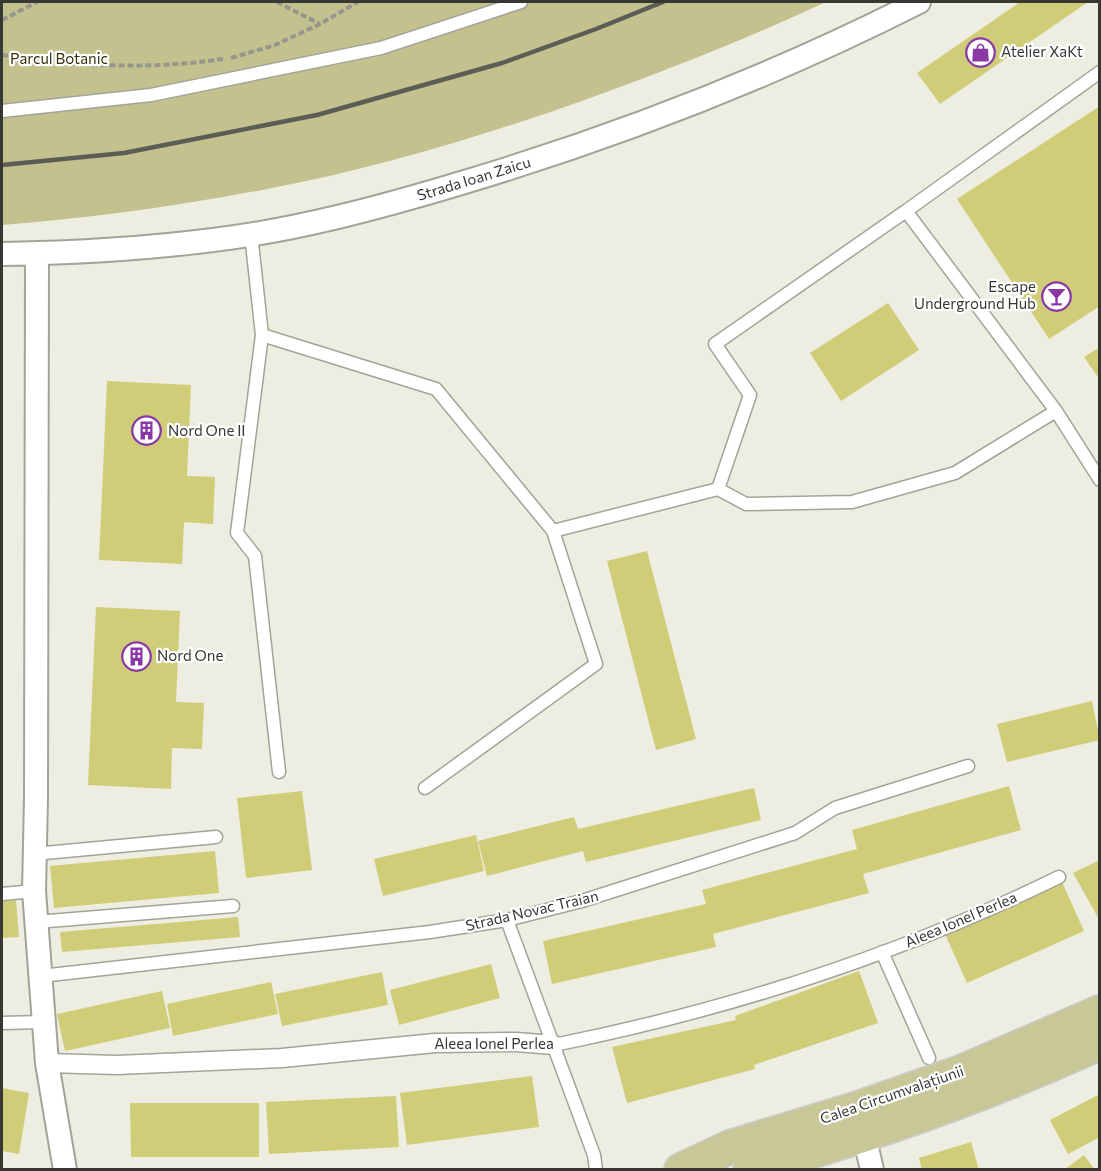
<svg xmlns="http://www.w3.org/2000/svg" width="1101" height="1171" viewBox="0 0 1101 1171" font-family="Commissioner,sans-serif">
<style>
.green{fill:#c3c28f}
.building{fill:#d0cd79}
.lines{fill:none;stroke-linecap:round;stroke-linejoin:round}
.service-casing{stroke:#a3a398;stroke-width:15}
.pedestrian-casing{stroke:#a3a398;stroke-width:21}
.minor-casing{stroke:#a3a398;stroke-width:26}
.primary-casing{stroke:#cbcbca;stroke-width:36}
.path{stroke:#96968d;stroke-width:4;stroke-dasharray:6 3;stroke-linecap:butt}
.service{stroke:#fff;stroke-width:12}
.pedestrian{stroke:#fff;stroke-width:18}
.minor{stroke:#fff;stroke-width:22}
.primary{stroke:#c8c798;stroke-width:33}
.rail{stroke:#5d5d56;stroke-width:4.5}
.labels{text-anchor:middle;stroke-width:4.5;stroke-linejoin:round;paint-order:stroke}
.poi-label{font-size:15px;fill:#383833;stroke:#fff;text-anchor:start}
.park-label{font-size:15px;fill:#35330f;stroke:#fff}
.street-label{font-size:15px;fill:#383833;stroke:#fff}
</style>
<rect width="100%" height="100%" fill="#edede1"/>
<path class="green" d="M2 2H826C747 39 665 71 582 101 479 137 374 169 267 189 179 206 91 218 2 225Z"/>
<path class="building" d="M1020 2H1088L940 104 917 73Z
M1100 106V306L1049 339 957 199Z
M888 303 919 350 841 401 810 353Z
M1100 347V380L1084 357Z
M107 381 191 385 187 476 215 477 213 524 184 522 182 564 99 560Z
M647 551 696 739 656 750 607 561Z
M96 607 180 611 176 702 204 703 202 749 172 748 171 789 88 785Z
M1092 701 1100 740 1007 762 997 724Z
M1009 786 1021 830 863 874 869 893 713 934 716 947 552 984 543 941 706 904 702 890 857 849 852 830Z
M754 788 761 820 586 862 583 851 487 876 478 841 574 817 578 829Z
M302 791 312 870 246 878 237 798Z
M476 835 484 871 383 896 374 859Z
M215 851 219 893 54 908 50 866Z
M1100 860V921L1073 873Z
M1062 882 1084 931 967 983 945 934Z
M16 900 19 937 2 938V901Z
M238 917 240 937 62 952 60 932Z
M491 964 500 998 399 1025 390 990Z
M859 971 878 1023 754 1065 755 1069 627 1103 612 1047 736 1020 735 1016Z
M382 972 388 1005 282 1026 275 994Z
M271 982 278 1014 173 1036 167 1004Z
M162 991 170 1028 65 1051 57 1014Z
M532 1076 539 1127 407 1145 400 1093Z
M2 1088 29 1093 19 1154 2 1151Z
M1100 1094V1137L1068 1154 1050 1120Z
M396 1096 399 1147 269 1154 266 1102Z
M130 1103H259V1157H131Z
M971 1142 979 1170H922L919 1158Z
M1084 1155 1095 1170H1064Z"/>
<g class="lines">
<defs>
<path id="service" d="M1100 72 906 211 1056 411 1100 480
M2 111 151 95 381 48 521 2
M251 234 262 335 436 389 553 531 596 664 425 788
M262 335 237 533 255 556 279 772
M718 489 750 395 715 344 906 211
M553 531 718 489 746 504 852 502 955 473 1056 411
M34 854 216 837
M2 894 34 891
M507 920 594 1155 596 1170
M36 922 233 906
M882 952 929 1058
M41 976 430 932 507 920 582 901 795 833 835 808 968 766
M2 1023 44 1022
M554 1045C728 1010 899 955 1059 877"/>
<path id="pedestrian" d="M47 1063 117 1065 282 1058 435 1043 516 1042 554 1045"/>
<path id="minor" d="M37 253 36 798 34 891 47 1063 65 1170
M2 254C72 253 143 249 213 240 296 230 378 208 458 184 616 137 771 77 919 2
M861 1121 872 1170"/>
<path id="primary" d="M681 1170 730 1147 858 1108 961 1072 1100 1012
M750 1170C869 1136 987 1095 1100 1043"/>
</defs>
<use href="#service" class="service-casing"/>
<use href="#pedestrian" class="pedestrian-casing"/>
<use href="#minor" class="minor-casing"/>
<use href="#primary" class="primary-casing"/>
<path class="path" d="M277 2 320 24
M2 20 37 2
M2 55C76 66 149 70 223 59
M231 58 275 45 320 24 358 2"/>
<use href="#service" class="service"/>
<use href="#pedestrian" class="pedestrian"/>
<use href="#minor" class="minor"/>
<use href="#primary" class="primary"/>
<path class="rail" d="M2 165 124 153 317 115 502 63 596 29 663 2"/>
</g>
<defs>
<symbol id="shop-ring" viewBox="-11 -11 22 22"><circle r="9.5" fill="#fff" stroke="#8b38a7" stroke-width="1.5"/><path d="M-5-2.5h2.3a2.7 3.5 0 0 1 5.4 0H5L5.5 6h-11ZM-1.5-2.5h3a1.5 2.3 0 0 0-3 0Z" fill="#8b38a7"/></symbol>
<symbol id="bar-ring" viewBox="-11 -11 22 22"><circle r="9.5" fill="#fff" stroke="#8b38a7" stroke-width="1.5"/><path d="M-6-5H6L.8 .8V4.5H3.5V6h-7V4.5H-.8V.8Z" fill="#8b38a7"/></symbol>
<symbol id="building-ring" viewBox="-11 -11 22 22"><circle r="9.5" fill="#fff" stroke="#8b38a7" stroke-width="1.5"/><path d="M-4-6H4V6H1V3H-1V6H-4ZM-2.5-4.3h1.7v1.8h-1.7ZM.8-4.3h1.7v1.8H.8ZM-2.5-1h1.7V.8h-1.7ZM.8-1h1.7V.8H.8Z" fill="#8b38a7"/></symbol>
</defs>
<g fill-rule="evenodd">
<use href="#shop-ring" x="964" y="36" width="33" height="33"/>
<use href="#bar-ring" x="1040" y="280" width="33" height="33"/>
<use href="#building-ring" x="130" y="414" width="33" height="33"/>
<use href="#building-ring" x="120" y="640" width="33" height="33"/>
</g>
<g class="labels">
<g class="poi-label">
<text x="1001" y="57">Atelier XaKt</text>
<text x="1036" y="292" text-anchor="end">Escape<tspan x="1036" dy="17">Underground Hub</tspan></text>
<text x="168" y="436">Nord One II</text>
<text x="157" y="661">Nord One</text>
</g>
<g class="park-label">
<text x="59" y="64">Parcul Botanic</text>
</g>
<g class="street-label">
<text transform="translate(474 179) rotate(-17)" y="5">Strada Ioan Zaicu</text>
<text transform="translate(532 911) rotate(-13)" y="5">Strada Novac Traian</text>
<text transform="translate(961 920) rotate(-23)" y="5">Aleea Ionel Perlea</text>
<text x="494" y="1049">Aleea Ionel Perlea</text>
<text transform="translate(892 1095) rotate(-19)" y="5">Calea Circumvalațiunii</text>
</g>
</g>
<rect width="1101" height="1171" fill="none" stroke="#383833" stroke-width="6"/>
</svg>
